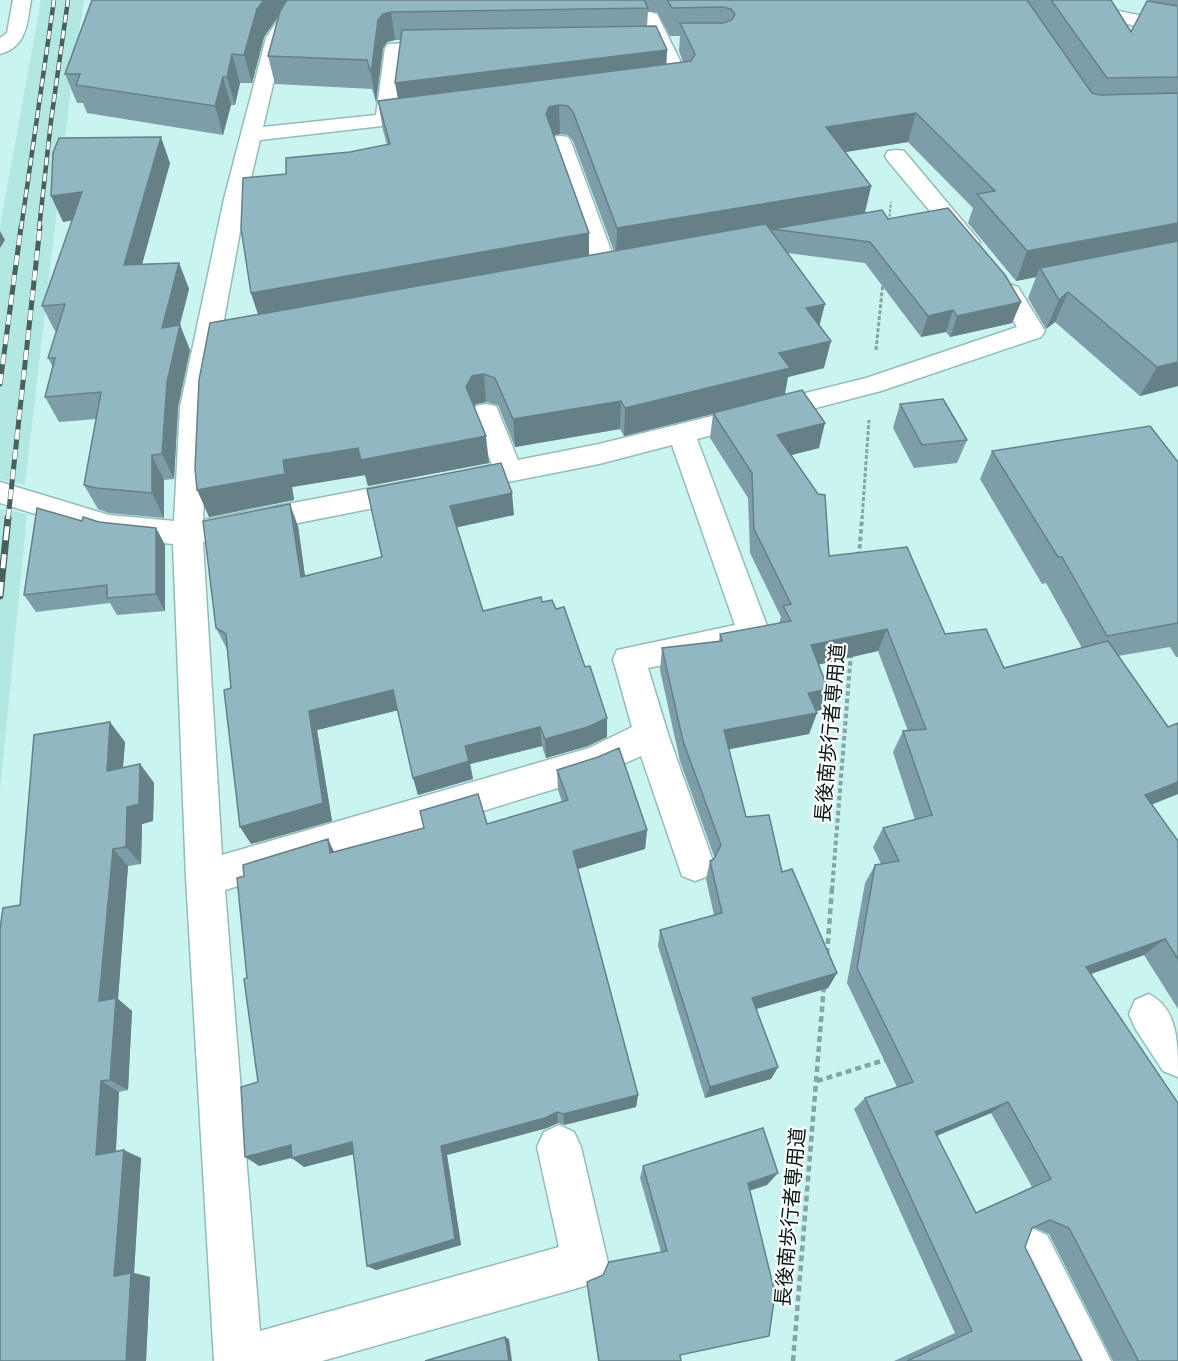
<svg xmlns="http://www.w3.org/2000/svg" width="1178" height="1361" viewBox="0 0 1178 1361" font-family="'DM Sans','Noto Sans JP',sans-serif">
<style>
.built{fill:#b3e7e1}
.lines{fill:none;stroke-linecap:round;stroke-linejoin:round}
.minor-casing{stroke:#93bcb8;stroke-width:3}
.path-far3{stroke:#84a6a2;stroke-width:2;stroke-dasharray:3 1.5;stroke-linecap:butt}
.path-far2{stroke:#84a6a2;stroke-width:3;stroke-dasharray:4 2;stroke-linecap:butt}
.path-far1{stroke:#84a6a2;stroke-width:4;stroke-dasharray:4.5 3;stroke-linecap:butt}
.path{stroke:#84a6a2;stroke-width:4.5;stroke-dasharray:6 4;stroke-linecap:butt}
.minor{fill:#fff;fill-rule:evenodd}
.rail-far2-casing{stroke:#48615e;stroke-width:4.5}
.rail-far1-casing{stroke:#48615e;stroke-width:5}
.rail-casing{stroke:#48615e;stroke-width:7}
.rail-far2{stroke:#fff;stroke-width:3;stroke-dasharray:8;stroke-linecap:butt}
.rail-far1{stroke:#fff;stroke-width:4;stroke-dasharray:10;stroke-linecap:butt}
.rail{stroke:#fff;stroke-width:4.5;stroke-dasharray:14;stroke-linecap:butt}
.wall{fill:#7d9da8;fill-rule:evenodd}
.shaded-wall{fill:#668088}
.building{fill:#91b7c3;stroke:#668088;stroke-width:1.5;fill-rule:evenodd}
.labels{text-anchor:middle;stroke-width:4.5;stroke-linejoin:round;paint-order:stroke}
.street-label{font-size:20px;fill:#071715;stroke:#fff}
</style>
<rect width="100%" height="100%" fill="#c9f4ef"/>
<path class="built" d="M41 0H84L73 70 25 485 0 479V227Z
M0 509 27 514 0 791Z"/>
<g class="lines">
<defs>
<path id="minor" d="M13 0H31C27 23 27 47 0 54V38L7 33Z
M291 0H310L298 14 284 38 263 127 376 115 385 48 388 44 445 41 452 43 455 47 452 51 404 54 397 113 427 110 434 112 437 116 434 120 260 140 246 199 208 407 203 520 414 480 424 483 428 490 424 497 414 500 203 542 222 855 589 748 632 727 613 659 617 650 735 625 672 445 599 464 462 491 452 488 448 481 452 474 492 465 472 413 476 406 486 404 496 406 518 460 599 444 866 378 1017 327 997 292 1000 287 1009 284 1018 287 1045 331 1041 337 881 391 697 439 770 634 765 643 754 647 648 668 668 734 714 864 708 876 695 881 682 876 641 756 597 776 225 890 260 1331 559 1247 537 1147 544 1132 559 1125 574 1132 581 1147 608 1263 601 1279 585 1286 322 1361H214L186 878 173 544 109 537 0 503V482L109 515 174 521 180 407 224 199 266 38Z
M1029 0H1064L1178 23V35L1038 5 1032 4Z
M650 12 657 14 659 18 691 83 688 87 659 92 652 90 649 86 652 82 669 79 641 18 643 14Z
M560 136 568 137 571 142 618 269 614 274 606 276 598 274 594 269 549 142 552 137Z
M896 150 904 151 976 237 980 242 976 247 968 249 960 247 888 161 885 156 888 151Z
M1149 994C1178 1009 1178 1042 1178 1077L1163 1071 1135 1028 1129 1014 1135 1000Z
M1031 1228 1047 1235 1111 1361H1062L1008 1251 1015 1235Z"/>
</defs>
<use href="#minor" class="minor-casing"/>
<path class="path-far3" d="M889 221 891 202"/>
<path class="path-far2" d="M876 350 883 282
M862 519 869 420"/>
<path class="path-far1" d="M859 556 862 518
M832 890 851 653"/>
<path class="path" d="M827 954 832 888
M817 1081 888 1059
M793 1361 824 985"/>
<use href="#minor" class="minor"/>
<defs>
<path id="rail-far2" d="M21 229 54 0
M39 229 51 121 68 0"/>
<path id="rail-far1" d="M0 384 21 227
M8 519 40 227"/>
<path id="rail" d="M0 596 8 518"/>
</defs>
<use href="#rail-far2" class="rail-far2-casing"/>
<use href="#rail-far1" class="rail-far1-casing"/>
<use href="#rail" class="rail-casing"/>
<use href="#rail-far2" class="rail-far2"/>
<use href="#rail-far1" class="rail-far1"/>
<use href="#rail" class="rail"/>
</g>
<path class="wall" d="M92 0H1111L1131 32 1149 0H1178V386L1140 396 1055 322 1046 329 1028 298 1036 277 1016 281 968 223 973 208 908 142 845 152 871 186 865 213 888 219 1021 302 1012 323 950 337 946 332 921 337 865 263 787 253 820 326 824 368 788 377 785 395 819 448 791 455 829 556 945 634 1004 668 1082 648 1046 583 1042 584 980 479 992 451 1178 462V657H1176L1170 647 1118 656 1168 727 1178 723V794L1151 805 1178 841V1009L1144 955 1091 974 1178 1361H1113L1049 1234 1033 1227 1032 1228 1025 1247 1082 1361H894L955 1333 854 1109 865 1098 897 1087 847 983 865 883 875 865 881 864 873 847 883 828 915 820 893 752 903 731H908L878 651 819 664 828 689 821 710 816 711 817 713 809 734 729 749 746 817 782 872 837 973 828 988 756 1009 778 1067 771 1079 705 1098 658 946 660 930 714 915 706 879 710 861 715 859 680 761 660 670 662 648 719 641 720 634 779 624 781 617 750 553 748 498 710 438 713 414 624 436 620 429 515 447 498 405 486 402 476 404 474 406 489 463 368 486 365 475 292 487 294 500 209 517 258 315 251 293 286 174 350 152 387 145 383 130 378 101 398 98 401 40H395L387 42 383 48 376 102 372 89 275 84 268 56 279 16 264 37 252 83H240L235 105H231L223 135 87 113 83 103H77L65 74ZM648 12H657L670 36H680L679 51 683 62 666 64 647 26ZM560 134 568 135 573 141 614 251 589 255 554 135ZM991 1113 1032 1187 976 1212 937 1136Z
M170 163 142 264 179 263 189 289 180 325 190 350 178 407 174 479 164 480V518L109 513 98 509 84 485 96 419 59 422 45 397 53 367 48 358 57 331H55L42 306 72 220 63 222Z
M900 404 967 440 957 463 914 468 893 428Z
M367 489 514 515 457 527 483 611 542 602 607 737 588 746 546 758 542 746 470 764 473 779 418 795 398 710 317 730 332 821 251 844 231 688 227 649 216 628 298 526 305 576 382 557Z
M82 521 156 528 165 545V611L117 615 110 603 36 612 24 595Z
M125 742 123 768 140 764 154 783 153 821 142 824 141 864 128 866 118 999 132 1011 128 1090 119 1092 116 1151 141 1158 134 1273 150 1277 146 1361 20 905Z
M557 770 647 830 645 849 578 869 638 1095 636 1107 564 1125 558 1123 547 1128 447 1155 461 1245 376 1270 367 1266 354 1154 304 1167 292 1158 259 1166 258 1082 247 978 335 852 487 824 562 802 558 790Z
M643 1166 767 1185 750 1190 680 1355 681 1361H598L587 1282 661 1252 640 1178Z"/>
<path class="shaded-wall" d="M264 0H289L264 37 252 83 244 55 257 9Z
M391 12 395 40 387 42 383 48 376 102 371 73 378 20 383 14Z
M667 50 666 77 400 110 395 83Z
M232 54 240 83 235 105 227 77Z
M223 77 231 105 223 135 215 106Z
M559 105 560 134 550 136 546 114 549 107Z
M916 113 908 142 821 156 826 127Z
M161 137 170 163 135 290 124 265Z
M871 186 864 215 772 229 771 231 616 257 617 228Z
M82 192 93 217 63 222 51 196Z
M1178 223V250L1040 268 1036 277 1016 281 1027 251Z
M0 231 5 240 0 248Z
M589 233V262L261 322 251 293Z
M179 263 189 289 172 353 162 328Z
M1068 292 1055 322 1046 329 1059 300Z
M1021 302 1012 323 950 337 957 316Z
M825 304 818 331 806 308Z
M953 310 946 332 921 337 928 316Z
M180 325 190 350 178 407 174 479 162 454 167 382Z
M831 341 824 368 788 377 784 396 624 436 625 408 779 353Z
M1178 362V386L1140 396 1157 367Z
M484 374 486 402 476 404 470 414 466 387 472 376Z
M621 401 620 429 515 447 513 419Z
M825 423 819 448 772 460 777 435Z
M486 436 489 463 368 486 365 475 292 487 294 500 209 517 197 490 283 460 358 448Z
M152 455 164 480V518L152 493Z
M512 493 514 515 454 528 450 506Z
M290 504 298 526 308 598 301 577Z
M156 528 165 545V611L156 594Z
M887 629 878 651 804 668 811 645Z
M828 689 821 710 801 714 808 693Z
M393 690 399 710 317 730 332 821 251 844 240 827 309 711Z
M817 713 809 734 720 751 724 730Z
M607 718V737L588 746 546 758 545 739Z
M110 722 125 742 121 789 107 771Z
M540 727 542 746 470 764 473 779 418 795 413 778 465 746Z
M140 764 154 783 153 821 142 824 141 864 126 847 127 807Z
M1178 782V794L1126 814 1145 795Z
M647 830 645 849 574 870 573 851Z
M328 839 337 858 330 853Z
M113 849 128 866 118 999 132 1011 128 1090 110 1080 99 1001Z
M1165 939 1144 955 1068 982 1086 967Z
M837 973 828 988 746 1012 752 998Z
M778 1067 771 1079 705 1098 710 1087Z
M101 1081 119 1092 115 1163 96 1155Z
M638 1095 636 1107 564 1125 563 1114Z
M1008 1102 991 1113 921 1142 935 1132Z
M557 1112 558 1123 547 1128 447 1155 461 1245 376 1270 367 1266 441 1146Z
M352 1142 362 1152 304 1167 292 1158 301 1155 259 1166 245 1157 291 1145Z
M124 1150 141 1158 134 1273 150 1277 146 1361H126L114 1276Z
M778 1173 767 1185 739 1194 748 1183Z
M505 1337 509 1339 512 1361H509Z"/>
<path class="building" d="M92 0H264L257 9 244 55 232 54 227 77H223L215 106 76 85 80 74H65Z
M287 0H644L648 8 391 12 383 14 378 20 371 73 367 60 268 56 280 11Z
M667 0H1027L1092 93 1100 95 1178 93V223L1027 251 977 194 995 191 916 113 826 127 871 186 617 228 573 112 568 106 559 105 549 107 546 114 589 233 251 293 241 228 243 178 286 174V158L350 152 390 144 378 101 691 61 695 54 680 23H723L732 20 735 14 731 9 723 7 672 8Z
M1051 0H1111L1131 32 1147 1 1178 6V77L1107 78Z
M656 26 667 50 395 83 402 30Z
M161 137 124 265 179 263 162 328 180 325 167 382 162 454 152 455V493L96 488 84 485 101 392 45 397 55 358H48L65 304 42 306 82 192 51 196 53 153 59 138Z
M948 208 1005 275 1021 302 957 316 953 310 928 316 870 242 772 229 882 210 888 219Z
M766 224 825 304 806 308 831 341 779 353 790 368 625 408 621 401 513 419 495 378 484 374 472 376 466 387 486 436 361 460 358 448 283 460 285 474 197 490 195 468 199 380 210 323Z
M1178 241V362L1157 367 1068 292 1059 300 1040 268Z
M802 390 825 423 777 435 818 494 825 495 829 556 907 547 945 634 986 629 1004 668 1108 641 1168 727 1178 723V782L1145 795 1178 841V959L1165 939 1086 967 1178 1103V1361H1137L1138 1360 1069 1228 1050 1220 1032 1228 1025 1247 1082 1361H907L972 1331 865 1098 913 1082 857 968 875 865 899 861 883 828 932 815 903 731 926 729 887 629 811 645 828 689 808 693 817 713 724 730 746 817 769 815 782 872 792 869 837 973 752 998 778 1067 710 1087 660 930 722 913 710 861 714 859 721 845 683 741 662 648 722 641 720 634 791 621 783 606 791 604 754 529 752 473 713 413ZM1008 1102 1051 1179 976 1213 935 1132Z
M943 399 967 440 922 445 900 404Z
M1150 426 1178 462V623L1107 636 1062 557H1058L992 451Z
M501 463 512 493 450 506 483 611 541 597 542 602 552 600 556 609 564 607 585 667 590 666 607 718 588 727 545 739 540 727 465 746 469 761 413 778 393 690 309 711 323 803 240 827 224 690 231 688 226 634 216 628 203 521 290 504 301 577 382 557 367 489Z
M37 508 82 521 83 517 99 522 156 528V594L107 598V585L24 595Z
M110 722 107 771 140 764 139 804 127 807 126 847 113 849 99 1001 116 998 110 1080 101 1081 96 1155 124 1150 114 1276 131 1273 126 1361H0V929L3 908 20 905 34 735Z
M619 748 647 830 573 851 638 1095 563 1114 557 1112 545 1118 441 1146 455 1239 367 1266 352 1142 292 1158 291 1145 245 1157 241 1087 258 1082 244 979 247 978 237 878 244 876 243 865 328 839 330 853 424 828 420 811 478 794 487 824 568 800 557 770 598 757Z
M763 1128 778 1173 748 1183 775 1293 769 1336 680 1355 681 1361H599L587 1282 603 1275 609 1262 667 1251 643 1166Z
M505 1337 509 1361H425Z"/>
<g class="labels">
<g class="street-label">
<text transform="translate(830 733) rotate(-85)" y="7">長後南歩行者専用道</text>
<text transform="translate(790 1217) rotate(-85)" y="7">長後南歩行者専用道</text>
</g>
</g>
</svg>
